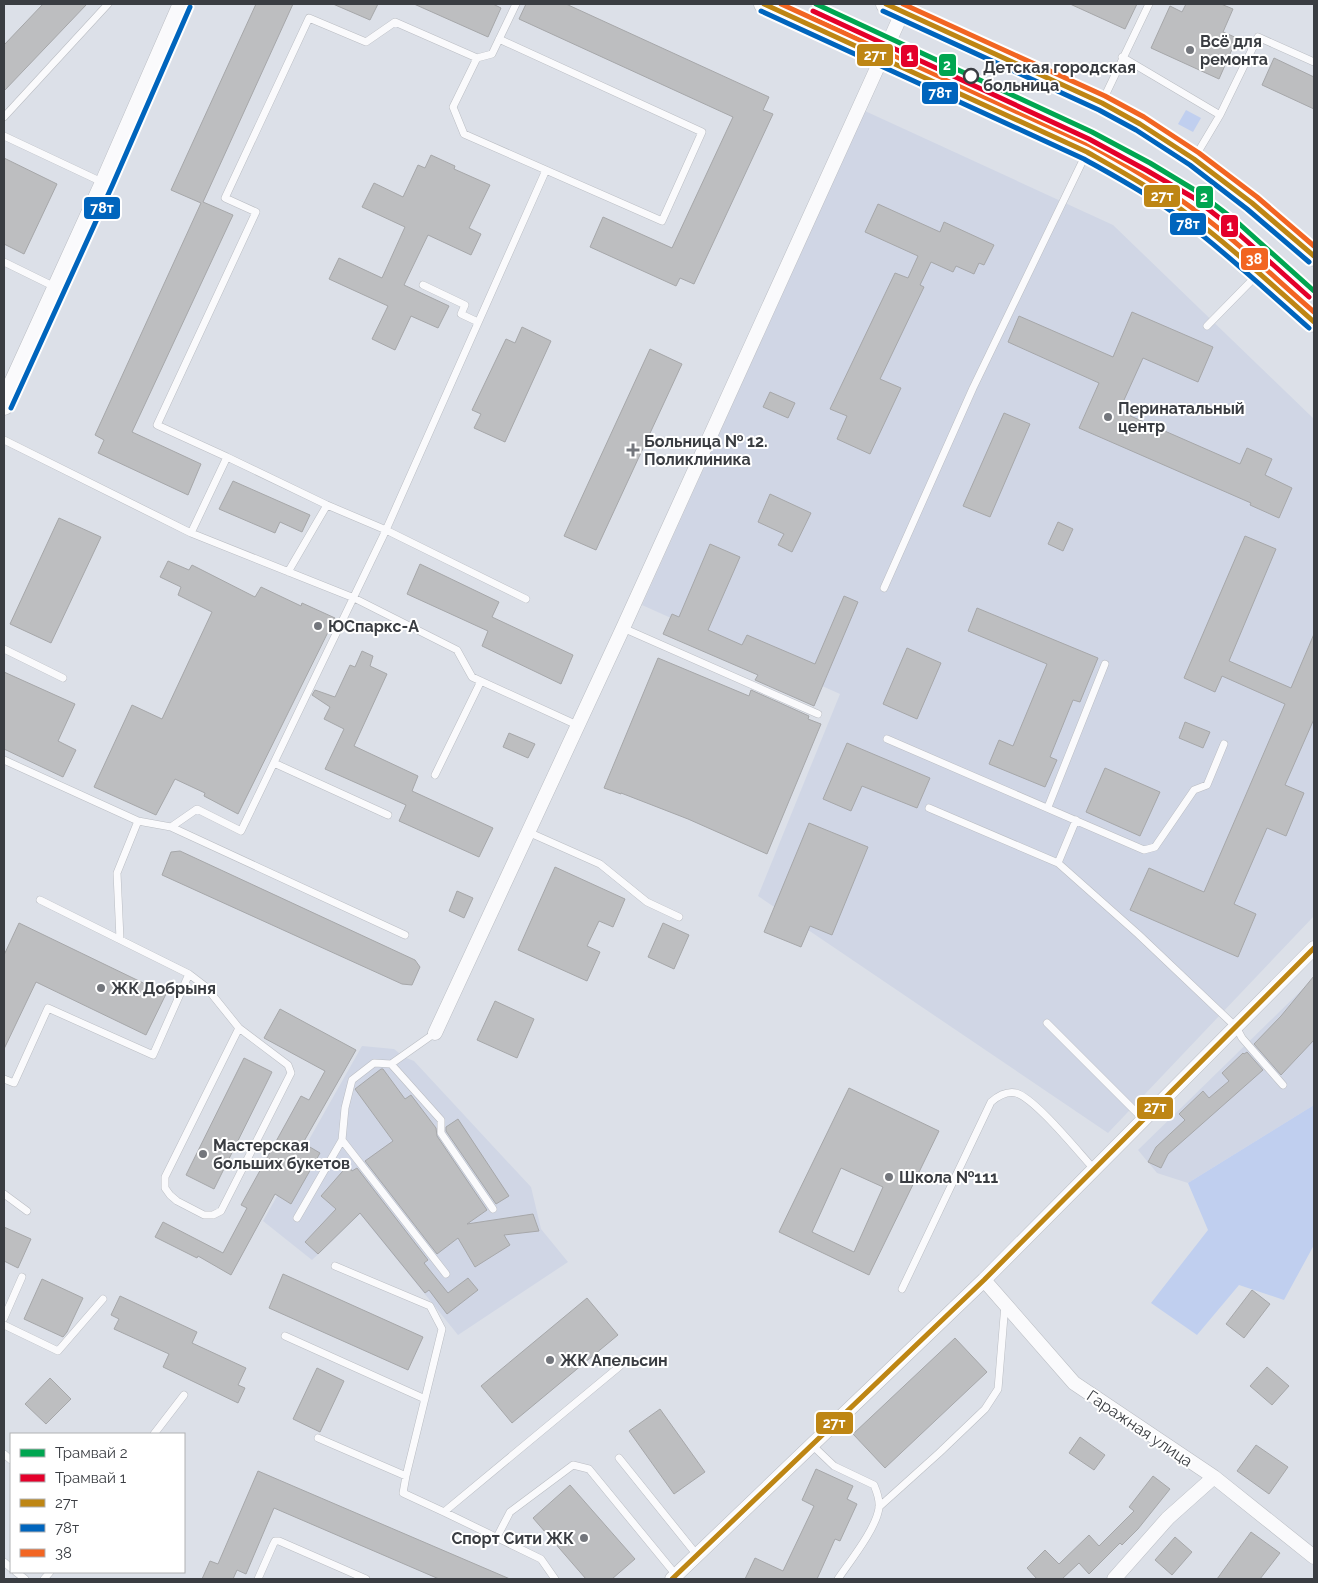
<svg xmlns="http://www.w3.org/2000/svg" width="1318" height="1583" viewBox="0 0 1318 1583" font-family="Raleway,sans-serif">
<style>
.built{fill:#d0d6e5}
.green{fill:#c0cfef}
.building{fill:#bdbec0;stroke:#a6a7a9;fill-rule:evenodd}
.lines{fill:none;stroke-linecap:round;stroke-linejoin:round}
.service-casing{stroke:#babdc3;stroke-width:8}
.minor-casing{stroke:#babdc3;stroke-width:15}
.secondary-casing{stroke:#babdc3;stroke-width:21}
.service{stroke:#fafafc;stroke-width:7}
.minor{stroke:#fafafc;stroke-width:14}
.secondary{stroke:#fafafc;stroke-width:20}
.bus-1-casing{stroke:#fff;stroke-width:9}
.bus-2-casing{stroke:#fff;stroke-width:9}
.bus-3-casing{stroke:#fff;stroke-width:9}
.bus-1{stroke:#be8614;stroke-width:5}
.bus-2{stroke:#0065bd;stroke-width:5}
.bus-3{stroke:#f26522;stroke-width:5}
.tram-1-casing{stroke:#fff;stroke-width:9}
.tram-2-casing{stroke:#fff;stroke-width:9}
.tram-1{stroke:#00a651;stroke-width:5}
.tram-2{stroke:#e4002b;stroke-width:5}
.poi-dot{fill:#73767c;stroke:#fff;stroke-width:2}
.stop-dot{fill:#fff;stroke:#3a3d42;stroke-width:2.5}
.labels{text-anchor:middle;stroke-width:4;stroke-linejoin:round;paint-order:stroke}
.poi-label{font-size:16px;font-weight:bold;fill:#3a3d42;stroke:#fff;text-anchor:start}
.stop-label{font-size:16px;font-weight:bold;fill:#3a3d42;stroke:#fff;text-anchor:start}
.street-label{font-size:16px;fill:#3a3d42;stroke:#fff}
.line-badge{stroke:#fff;stroke-width:2}
.badge-label{font-size:14px;text-anchor:middle;font-weight:bold;fill:#fff}
</style>
<rect width="100%" height="100%" fill="#dce0e8"/>
<path class="built" d="M865 111 1113 225 1314 419V916L1108 1133 758 896 840 694 642 605Z
M1314 978V1105L1188 1183 1157 1173 1138 1150Z
M362 1046 394 1049 404 1057 414 1061 531 1187 541 1229 568 1262 458 1335 360 1214 312 1260 263 1221Z"/>
<path class="green" d="M1186 110 1201 118 1193 132 1178 124Z
M1314 1105V1245L1284 1300 1239 1285 1197 1335 1151 1303 1208 1230 1188 1183Z"/>
<path class="building" d="M43 4H87L4 91V45Z
M256 4H293L203 202 233 215 132 432 201 464 188 495 98 453 104 440 95 435 201 203 171 190Z
M333 4H378L370 20Z
M414 4H493L501 8 488 37Z
M526 4H566L769 97 763 110 773 114 694 284 680 278 676 286 590 247 603 217 672 248 733 117 519 19Z
M1070 4H1137L1125 29Z
M1186 4H1221L1233 9 1223 32 1237 38 1219 79 1151 48 1170 6 1182 12Z
M1274 58 1314 77V109L1262 85Z
M431 155 455 166 454 169 490 185 469 228 481 234 471 255 428 235 404 285 449 306 438 328 411 316 395 350 372 339 388 306 329 279 339 258 382 278 405 227 362 207 374 183 403 197 418 165 425 168Z
M4 158 57 184 24 254 4 244Z
M878 204 940 232 944 222 994 245 984 265 979 263 974 274 956 266 953 272 931 262 920 285 924 287 880 379 901 388 870 454 837 439 847 416 830 409 895 273 908 278 918 256 865 232Z
M1132 312 1213 347 1198 382 1143 358 1119 411 1240 464 1247 448 1272 459 1265 475 1292 488 1279 518 1250 505 1251 503 1079 428 1099 383 1008 342 1019 316 1113 357Z
M522 327 551 341 505 442 474 428 481 414 472 410 506 339 515 343Z
M650 349 682 364 596 550 564 536Z
M770 392 795 403 788 418 763 407Z
M1004 413 1030 424 990 517 963 506Z
M233 481 310 515 302 532 280 522 275 533 219 509Z
M770 494 811 513 792 552 778 545 784 534 758 522Z
M59 518 101 537 51 643 10 624Z
M1058 522 1073 529 1063 551 1048 544Z
M1245 536 1276 549 1229 661 1291 688 1314 634V719L1285 785 1304 793 1286 836 1267 828 1234 904 1256 914 1238 957 1130 910 1149 868 1204 892 1285 704 1222 676 1215 692 1184 678Z
M710 544 740 557 708 630 742 645 747 635 815 664 844 596 858 602 814 706 755 680 758 675 663 634 672 614 679 617Z
M168 561 189 570 192 565 255 597 261 587 301 606 302 603 335 618 238 814 204 796 205 793 175 779 156 815 94 787 132 705 162 719 212 612 178 595 181 587 160 577Z
M420 564 499 602 492 617 573 655 561 684 482 646 488 631 407 594Z
M977 608 1098 658 1080 702 1073 700 1050 757 1057 760 1045 787 989 764 999 740 1013 746 1047 664 968 631Z
M907 648 941 663 917 719 883 704Z
M362 651 373 656 370 666 387 674 354 746 418 776 412 791 493 828 479 857 399 821 406 805 325 769 344 729 324 719 330 707 312 695 315 690 335 697 350 665 355 667Z
M658 658 749 696 751 690 809 716 808 719 821 724 767 854 688 819 621 793V794L604 788Z
M4 672 75 704 58 741 76 750 63 777 4 749Z
M1185 722 1210 732 1203 748 1179 738Z
M509 733 535 744 528 758 503 747Z
M847 743 930 778 917 808 862 786 851 811 823 799Z
M1105 768 1160 792 1140 836 1086 812Z
M809 823 868 847 832 935 810 926 801 947 764 932Z
M180 851 415 960 420 967 412 985 402 984 162 875 171 852Z
M555 867 625 899 613 927 599 921 587 946 600 952 587 981 518 950Z
M457 891 473 898 464 918 449 911Z
M19 923 166 994 146 1035 36 982 4 1049V955Z
M663 923 689 935 674 969 648 957Z
M1314 976V1040L1281 1075 1254 1044 1281 1016Z
M495 1001 534 1019 517 1058 477 1040Z
M280 1009 356 1050 303 1143 320 1153 291 1204 275 1194 231 1275 198 1256 197 1258 155 1237 163 1222 223 1253 247 1208 241 1205 301 1096 309 1100 325 1071 264 1038Z
M1247 1052 1263 1070 1168 1154 1161 1168 1148 1162 1156 1147 1185 1120 1179 1114 1203 1091 1209 1098 1229 1081 1222 1073 1243 1053 1244 1054Z
M244 1058 272 1072 214 1189 186 1175Z
M381 1069H383L405 1099 411 1095 436 1128 437 1136 487 1210 467 1224 533 1214 539 1231 504 1235 510 1245 475 1267 458 1238 437 1254 365 1161 393 1141 355 1089Z
M849 1088 939 1131 869 1275 779 1232ZM841 1168 883 1187 854 1252 812 1232Z
M458 1119 509 1196 496 1204 446 1131V1127Z
M348 1165 352 1171 357 1168 428 1260 424 1263 448 1293 468 1278 478 1290 447 1314 429 1290 425 1293 360 1213 318 1254 305 1242 336 1209 321 1196Z
M4 1227 31 1239 18 1268 4 1261Z
M283 1274 423 1337 408 1370 269 1308Z
M42 1279 83 1298 67 1332 63 1337 24 1319Z
M1252 1290 1270 1304 1244 1338 1226 1324Z
M120 1296 197 1332 192 1343 246 1368 238 1385 245 1388 238 1403 163 1367 169 1354 114 1329 119 1319 111 1315Z
M587 1298 618 1335 512 1423 481 1386Z
M955 1338 987 1372 885 1468 853 1434Z
M1267 1367 1289 1386 1272 1405 1250 1386Z
M317 1368 344 1381 320 1432 293 1419Z
M50 1378 71 1399 46 1424 25 1404Z
M660 1409 705 1472 674 1494 629 1431Z
M1080 1437 1105 1455 1094 1470 1069 1453Z
M1256 1445 1288 1467 1269 1494 1237 1471Z
M816 1469 853 1486 847 1499 857 1504 840 1541 835 1539 817 1579H745L755 1558 783 1571 814 1506 802 1500Z
M258 1471 510 1579H439L274 1508 246 1574 237 1570 233 1579H202L210 1561 218 1564Z
M1153 1476 1170 1489 1138 1529 1122 1545 1120 1543 1089 1574 1079 1563 1062 1579H1037L1027 1568 1045 1550 1059 1564 1089 1535 1099 1546 1134 1511 1129 1507Z
M570 1485 635 1559 612 1579H586L533 1518Z
M1251 1532 1280 1553 1260 1579H1217Z
M1175 1537 1192 1552 1172 1575 1155 1560Z"/>
<g class="lines">
<defs>
<path id="service" d="M1122 57 1220 115
M477 58 453 107 464 134 662 221 702 132 499 39
M1103 100 1149 4
M4 117 108 4
M4 136 104 183
M1195 157 1220 115 1258 37 1314 62
M4 262 57 288
M423 285 465 305 461 314 478 322
M1207 326 1257 275
M4 440 191 533 354 598 457 650 472 677 577 725
M227 457 327 505 386 530 526 599
M191 533 227 457 157 425 256 212 225 198 309 18 366 42 395 22 477 58 492 54 516 4
M288 572 327 505
M884 588 973 388 1086 154
M623 628 818 714
M4 649 63 678
M887 739 1144 850 1155 847 1194 790 1207 785 1224 744
M4 760 138 821 117 873 120 939
M274 763 388 815
M435 775 481 681
M1048 807 1105 664
M929 808 1058 863 1138 934 1236 1027 1242 1038 1283 1085
M138 821 171 827 405 935
M171 827 197 809 241 831 386 530 546 170
M528 832 600 864 647 902 679 917
M1058 863 1076 820
M40 900 189 974 206 987 239 1028 165 1177V1188L170 1195 177 1201 204 1215H213L221 1211 291 1073 288 1065 239 1028
M1047 1023 1144 1120
M391 1064 441 1120V1133L493 1209
M4 1079 14 1083 48 1008 153 1055 189 974
M342 1140 446 1274
M4 1194 27 1211
M297 1218 342 1140 345 1108 352 1080 374 1063 391 1064 435 1033
M335 1266 430 1306 442 1329 406 1476 403 1493 444 1512 541 1559 555 1579
M902 1289 991 1102C998 1096 1006 1091 1016 1093 1035 1098 1079 1153 1094 1169
M4 1318 22 1277
M4 1325 58 1351 103 1299
M285 1336 425 1399
M154 1434 184 1395
M318 1438 406 1476
M812 1445 834 1466 874 1485C877 1492 880 1500 879 1508 876 1529 850 1561 838 1579
M4 1454 11 1460
M619 1458 697 1555
M879 1507 939 1453 985 1409 998 1389 1005 1304
M444 1512 620 1366
M497 1537 510 1512 573 1465 589 1469 676 1575
M4 1562 11 1568
M16 1572 25 1579
M44 1579 50 1572
M258 1579 273 1545 275 1541H279L366 1579"/>
<path id="minor" d="M435 1033 623 628 903 11
M984 1280 1074 1383 1214 1477 1314 1557
M672 1579 984 1280 1314 948
M1114 1579 1168 1518 1214 1477"/>
<path id="secondary" d="M764 4 1087 152 1135 179 1182 210 1229 248 1314 322
M886 4 1102 103 1140 124 1194 159 1252 203 1314 256
M4 405 105 183 183 4"/>
</defs>
<use href="#service" class="service-casing"/>
<use href="#minor" class="minor-casing"/>
<use href="#secondary" class="secondary-casing"/>
<use href="#service" class="service"/>
<use href="#minor" class="minor"/>
<use href="#secondary" class="secondary"/>
<defs>
<path id="bus-1" d="M764 4 1087 152C1119 170 1152 188 1182 210 1228 244 1271 284 1314 322
M886 4 1102 103 1140 124 1194 159 1252 203 1314 256
M672 1579 984 1280 1314 948"/>
<path id="bus-2" d="M761 11 1084 159C1116 177 1148 194 1178 216 1224 251 1266 290 1309 328
M883 11 1099 110 1136 130 1190 165 1247 209 1309 262
M11 408 112 186 190 7"/>
<path id="bus-3" d="M781 4 1090 145C1123 163 1155 182 1185 203 1231 235 1272 276 1314 312
M903 4 1105 96 1144 117 1199 153 1257 197 1314 246"/>
</defs>
<use href="#bus-1" class="bus-1-casing"/>
<use href="#bus-2" class="bus-2-casing"/>
<use href="#bus-3" class="bus-3-casing"/>
<use href="#bus-1" class="bus-1"/>
<use href="#bus-2" class="bus-2"/>
<use href="#bus-3" class="bus-3"/>
<defs>
<path id="tram-1" d="M816 4 1092 132 1150 163 1198 192 1236 221 1314 291"/>
<path id="tram-2" d="M813 11 1089 139 1146 170 1194 198 1231 227 1309 297"/>
</defs>
<use href="#tram-1" class="tram-1-casing"/>
<use href="#tram-2" class="tram-2-casing"/>
<use href="#tram-1" class="tram-1"/>
<use href="#tram-2" class="tram-2"/>
</g>
<g class="poi-dot">
<circle cx="1190" cy="50" r="5"/>
<circle cx="1108" cy="417" r="5"/>
<path d="M630.5 442.5h5v5h5v5h-5v5h-5v-5h-5v-5h5z"/>
<circle cx="318" cy="626" r="5"/>
<circle cx="101" cy="988" r="5"/>
<circle cx="203" cy="1154" r="5"/>
<circle cx="889" cy="1177" r="5"/>
<circle cx="550" cy="1360" r="5"/>
<circle cx="584" cy="1538" r="5"/>
</g>
<circle class="stop-dot" cx="971" cy="76" r="7"/>
<g class="labels">
<g class="poi-label">
<text x="1200" y="47">Всё для<tspan x="1200" dy="18">ремонта</tspan></text>
<text x="1118" y="414">Перинатальный<tspan x="1118" dy="18">центр</tspan></text>
<text x="644" y="447">Больница № 12.<tspan x="644" dy="18">Поликлиника</tspan></text>
<text x="328" y="632">ЮСпаркс-А</text>
<text x="111" y="994">ЖК Добрыня</text>
<text x="213" y="1151">Мастерская<tspan x="213" dy="18">больших букетов</tspan></text>
<text x="899" y="1183">Школа №111</text>
<text x="560" y="1366">ЖК Апельсин</text>
<text x="574" y="1544" text-anchor="end">Спорт Сити ЖК</text>
</g>
<g class="stop-label">
<text x="983" y="73">Детская городская<tspan x="983" dy="18">больница</tspan></text>
</g>
<g class="street-label">
<text transform="translate(1140 1428) rotate(34)" y="6">Гаражная улица</text>
</g>
</g>
<g class="line-badge">
<rect x="856" y="43" width="38" height="24" rx="5" fill="#be8614"/>
<rect x="900" y="44" width="19" height="24" rx="5" fill="#e4002b"/>
<rect x="938" y="53" width="19" height="24" rx="5" fill="#00a651"/>
<rect x="921" y="81" width="38" height="24" rx="5" fill="#0065bd"/>
<rect x="1143" y="184" width="38" height="24" rx="5" fill="#be8614"/>
<rect x="1195" y="185" width="19" height="24" rx="5" fill="#00a651"/>
<rect x="83" y="196" width="38" height="24" rx="5" fill="#0065bd"/>
<rect x="1169" y="212" width="38" height="24" rx="5" fill="#0065bd"/>
<rect x="1220" y="214" width="19" height="24" rx="5" fill="#e4002b"/>
<rect x="1240" y="247" width="29" height="24" rx="5" fill="#f26522"/>
<rect x="1136" y="1096" width="38" height="24" rx="5" fill="#be8614"/>
<rect x="815" y="1411" width="39" height="24" rx="5" fill="#be8614"/>
</g>
<g class="badge-label">
<text x="875" y="60">27т</text>
<text x="910" y="61">1</text>
<text x="947" y="70">2</text>
<text x="940" y="98">78т</text>
<text x="1162" y="201">27т</text>
<text x="1204" y="202">2</text>
<text x="102" y="213">78т</text>
<text x="1188" y="229">78т</text>
<text x="1230" y="231">1</text>
<text x="1254" y="264">38</text>
<text x="1155" y="1112">27т</text>
<text x="834" y="1428">27т</text>
</g>
<rect width="1318" height="1583" fill="none" stroke="#3a3d42" stroke-width="10"/>
<rect x="10" y="1433" width="175" height="140" fill="#ffffff" stroke="#b0b1b3"/>
<rect x="20" y="1449" width="25" height="8" fill="#00a651" stroke="#b0b1b3"/>
<text x="55" y="1458" font-size="15" fill="#3a3d42">Трамвай 2</text>
<rect x="20" y="1474" width="25" height="8" fill="#e4002b" stroke="#b0b1b3"/>
<text x="55" y="1483" font-size="15" fill="#3a3d42">Трамвай 1</text>
<rect x="20" y="1499" width="25" height="8" fill="#be8614" stroke="#b0b1b3"/>
<text x="55" y="1508" font-size="15" fill="#3a3d42">27т</text>
<rect x="20" y="1524" width="25" height="8" fill="#0065bd" stroke="#b0b1b3"/>
<text x="55" y="1533" font-size="15" fill="#3a3d42">78т</text>
<rect x="20" y="1549" width="25" height="8" fill="#f26522" stroke="#b0b1b3"/>
<text x="55" y="1558" font-size="15" fill="#3a3d42">38</text>
</svg>
